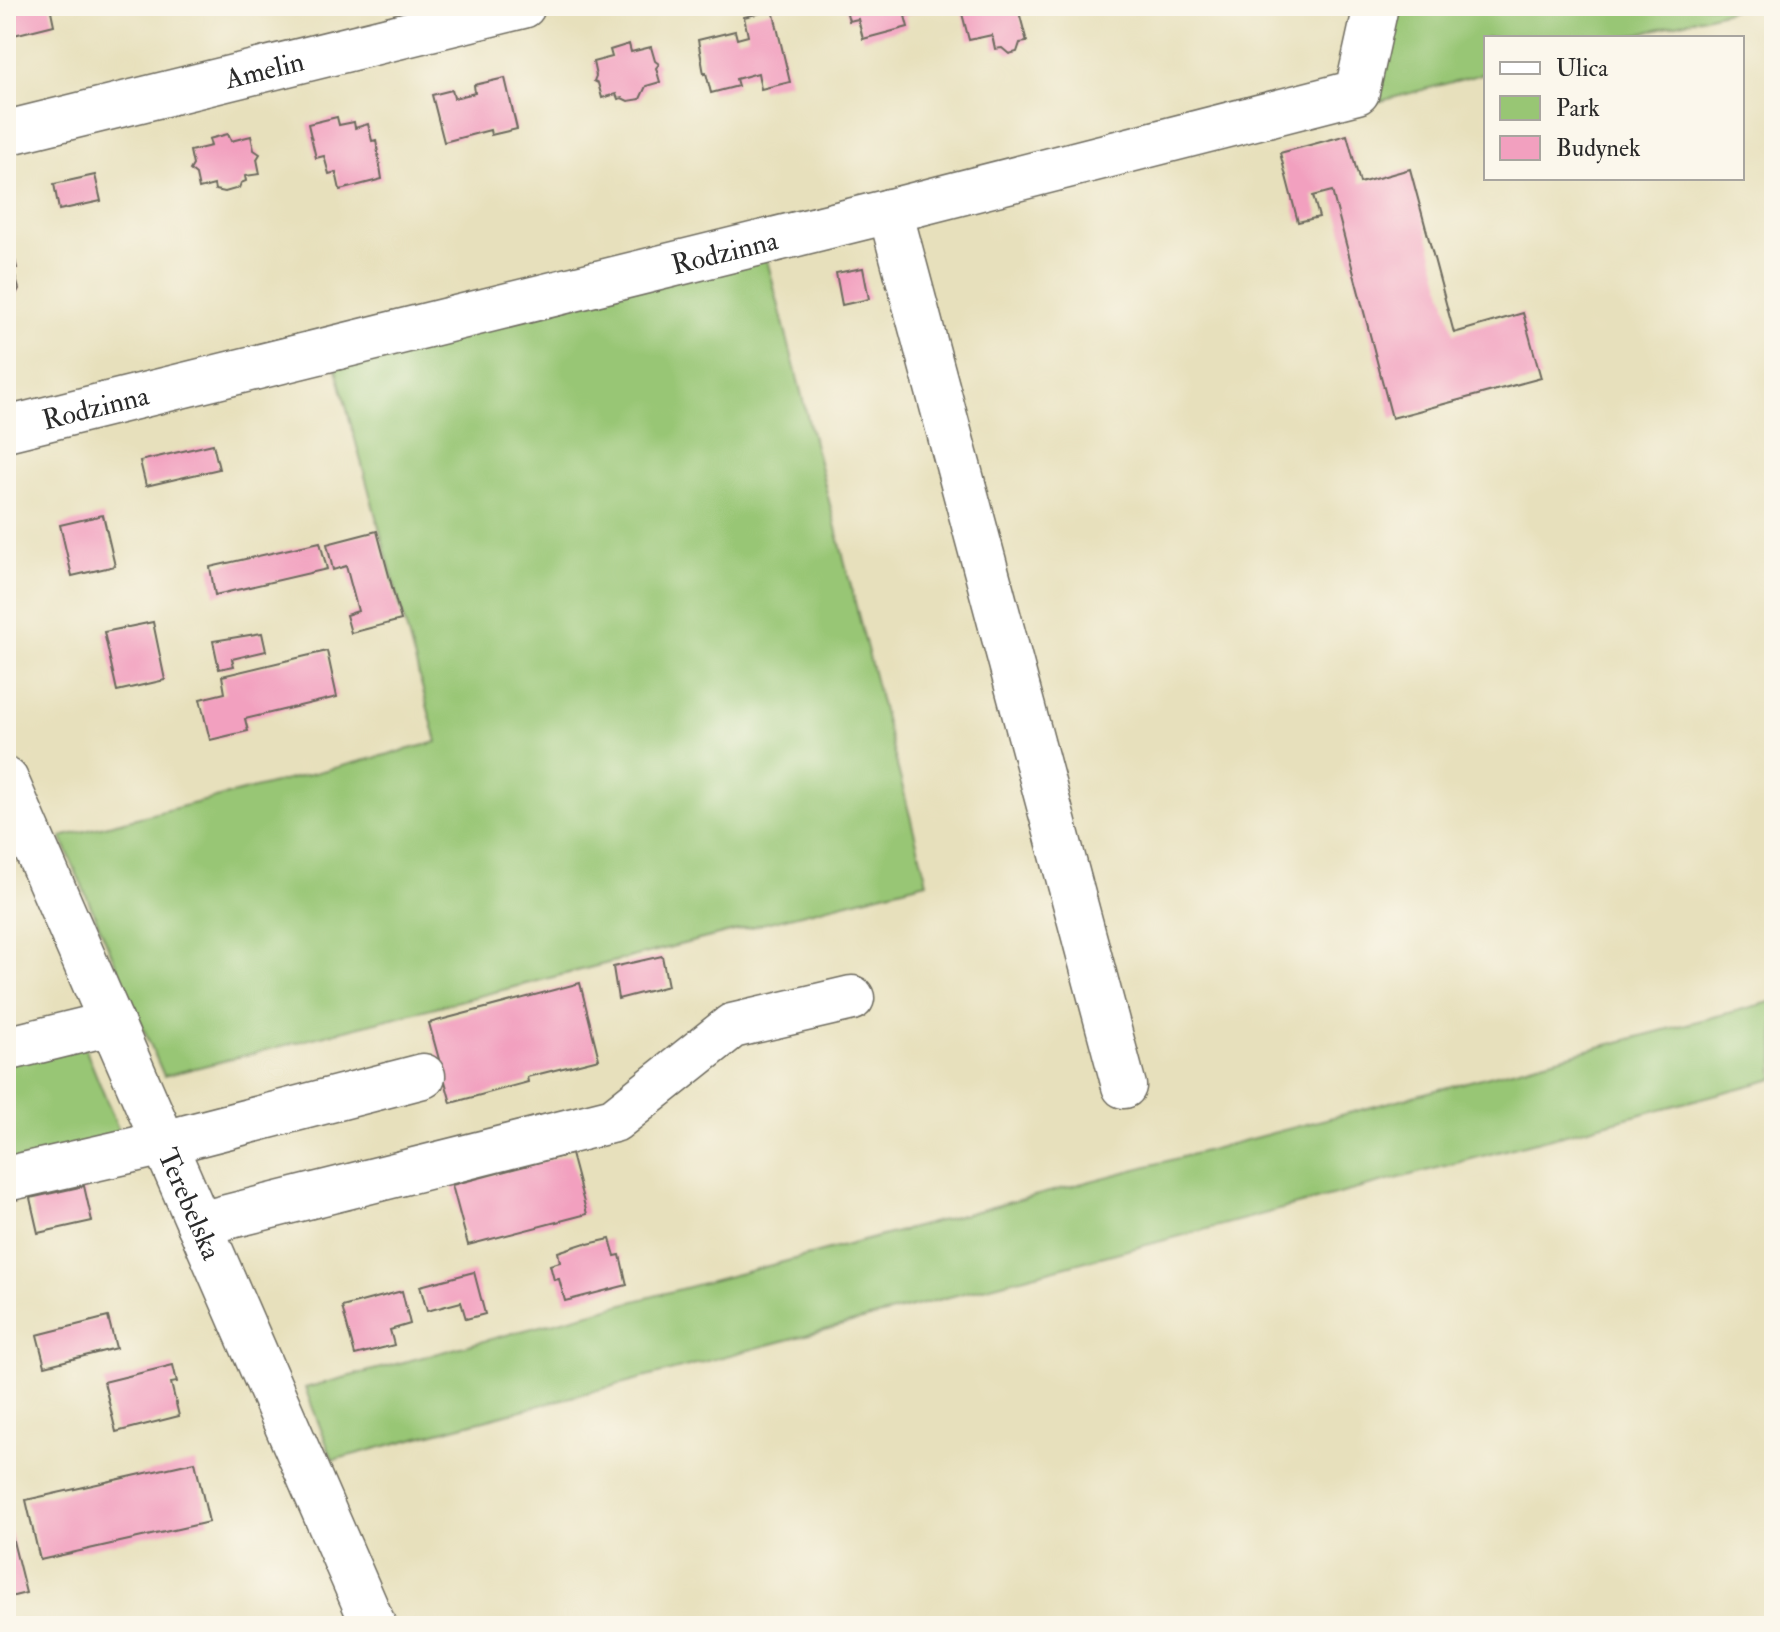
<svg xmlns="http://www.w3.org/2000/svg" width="1780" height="1632" viewBox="0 0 1780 1632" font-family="'IM FELL Double Pica',serif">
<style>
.green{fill:#98c674;stroke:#627850;stroke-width:2}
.building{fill:#f2a0bf}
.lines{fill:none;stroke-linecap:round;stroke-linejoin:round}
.minor-casing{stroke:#6d6a5e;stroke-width:47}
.minor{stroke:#fff;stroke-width:44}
.labels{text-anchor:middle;stroke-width:6;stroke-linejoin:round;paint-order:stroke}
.street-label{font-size:28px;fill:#2b2b2b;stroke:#fbf7ec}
</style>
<rect width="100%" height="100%" fill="#fbf7ec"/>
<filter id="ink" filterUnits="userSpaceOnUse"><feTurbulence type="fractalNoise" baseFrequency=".0125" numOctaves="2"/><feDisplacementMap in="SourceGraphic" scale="16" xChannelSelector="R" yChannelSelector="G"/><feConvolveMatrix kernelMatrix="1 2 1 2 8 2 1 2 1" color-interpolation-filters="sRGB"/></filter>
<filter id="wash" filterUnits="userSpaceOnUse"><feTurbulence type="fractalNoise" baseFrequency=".006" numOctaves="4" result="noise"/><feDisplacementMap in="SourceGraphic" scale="32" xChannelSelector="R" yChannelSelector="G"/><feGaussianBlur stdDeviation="1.8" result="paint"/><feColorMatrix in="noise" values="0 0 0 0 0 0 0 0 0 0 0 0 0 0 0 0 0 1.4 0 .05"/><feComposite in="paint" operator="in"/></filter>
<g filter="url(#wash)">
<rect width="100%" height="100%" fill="#e7e0bc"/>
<path class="green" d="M1359 6H1748L1622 38H1486V73L1272 130 1347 82Z
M765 252 927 882 164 1076 61 837 437 742 332 354Z
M1774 1001V1079L333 1460 305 1388Z
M83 1043 121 1136 6 1163V1061Z"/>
<g id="blocks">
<path class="building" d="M6 6H50L54 25 6 37Z
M172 6H198V7L174 13Z
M845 6H921L922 11 905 16 908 27 863 39 858 19 849 21Z
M960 6H1039V7L1019 12 1027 42 1020 43 1017 52 1009 54 1002 48 995 49 992 35 969 40Z
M773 10 790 82 761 89 758 73 736 79 738 86 711 93 706 73 704 74 698 40 735 31 737 39 748 36 744 17Z
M629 44 631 52 651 47 655 61 659 64 656 68 660 82 646 86 640 99 628 101 622 98 618 99 616 94 602 98 598 83 594 81 596 76 593 62 612 57 610 50Z
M505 78 517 129 491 135 490 130 444 142 432 95 452 90 454 98 475 93 474 85Z
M337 117 339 125 354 122 355 128 368 124 372 141 376 140 382 179 340 190 336 172 329 174 324 156 316 158 308 124Z
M228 134 231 141 251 136 254 150 260 154 257 159 260 174 245 176 246 181 241 183 239 188 225 192 215 190 214 185 199 189 196 175 190 170 193 165 190 151 211 146 209 139Z
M1347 135 1360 183 1410 169 1454 333 1523 313 1541 378 1392 418 1332 191 1313 196 1319 217 1298 222 1280 153Z
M95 175 101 201 59 210 54 184Z
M6 240H10L17 268 13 269 19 289 15 296 6 299Z
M863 268 869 299 842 305 836 273Z
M213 444 219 469 146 486 140 461Z
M103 515 115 566 72 576 60 525Z
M377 531 401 620 351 633 346 615 358 611 346 566 333 570 327 544Z
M320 542 327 569 215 595 210 567Z
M153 622 165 680 117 691 104 632Z
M262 633 266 651 232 659 234 666 219 669 213 641Z
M327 651 337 697 245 719 248 731 210 740 200 699 225 693 222 676Z
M662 956 668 986 618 999 613 967Z
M580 983 599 1059 527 1077 528 1082 451 1103 429 1023Z
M571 1154 587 1214 468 1245 452 1185Z
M84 1186 92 1221 38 1233 30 1198Z
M6 1238 13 1263 6 1265Z
M610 1239 615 1256 620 1255 627 1285 565 1301 559 1279 554 1280 550 1265 560 1262 558 1252 585 1243 588 1244Z
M474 1272 485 1314 466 1319 461 1302 427 1311 420 1286Z
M402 1291 410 1324 390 1330 394 1345 355 1355 342 1307Z
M108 1317 116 1348 45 1366 37 1335Z
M173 1365 177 1382 171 1383 179 1416 116 1432 104 1382Z
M195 1462 209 1522 40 1560 26 1500Z
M11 1533 26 1593 6 1598V1534Z"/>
</g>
</g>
<g filter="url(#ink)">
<use href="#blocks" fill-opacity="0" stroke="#6d6a5e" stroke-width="2"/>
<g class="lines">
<defs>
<g id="minor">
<path id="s1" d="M6 133 523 6"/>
<path d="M890 211 1124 1086"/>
<path id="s2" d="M6 429 890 211 1357 92 1376 6"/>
<path id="s3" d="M6 780 374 1626"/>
<path d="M6 1049 112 1023"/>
<path d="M6 1179 164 1143 423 1076"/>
<path d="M199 1224 614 1120 732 1026 852 998"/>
</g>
</defs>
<use href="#minor" class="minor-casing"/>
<use href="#minor" class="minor"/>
</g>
</g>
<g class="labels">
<g class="street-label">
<text dy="10" stroke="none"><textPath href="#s1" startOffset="266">Amelin</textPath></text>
<text dy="10" stroke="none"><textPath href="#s2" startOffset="740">Rodzinna</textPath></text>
<text dy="10" stroke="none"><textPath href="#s2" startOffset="92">Rodzinna</textPath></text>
<text dy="10" stroke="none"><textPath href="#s3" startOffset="462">Terebelska</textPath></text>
</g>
</g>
<rect width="1780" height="1632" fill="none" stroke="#fbf7ec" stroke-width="32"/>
<rect x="1484" y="36" width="260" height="144" fill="#fbf7ec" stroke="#a8a59f" stroke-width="2"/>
<rect x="1500" y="62" width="40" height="12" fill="#ffffff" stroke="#a8a59f" stroke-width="2"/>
<text x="1556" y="76" font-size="24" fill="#2b2b2b">Ulica</text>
<rect x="1500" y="96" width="40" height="24" fill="#98c674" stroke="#a8a59f" stroke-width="2"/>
<text x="1556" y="116" font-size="24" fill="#2b2b2b">Park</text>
<rect x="1500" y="136" width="40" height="24" fill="#f2a0bf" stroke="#a8a59f" stroke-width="2"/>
<text x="1556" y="156" font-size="24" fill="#2b2b2b">Budynek</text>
</svg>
